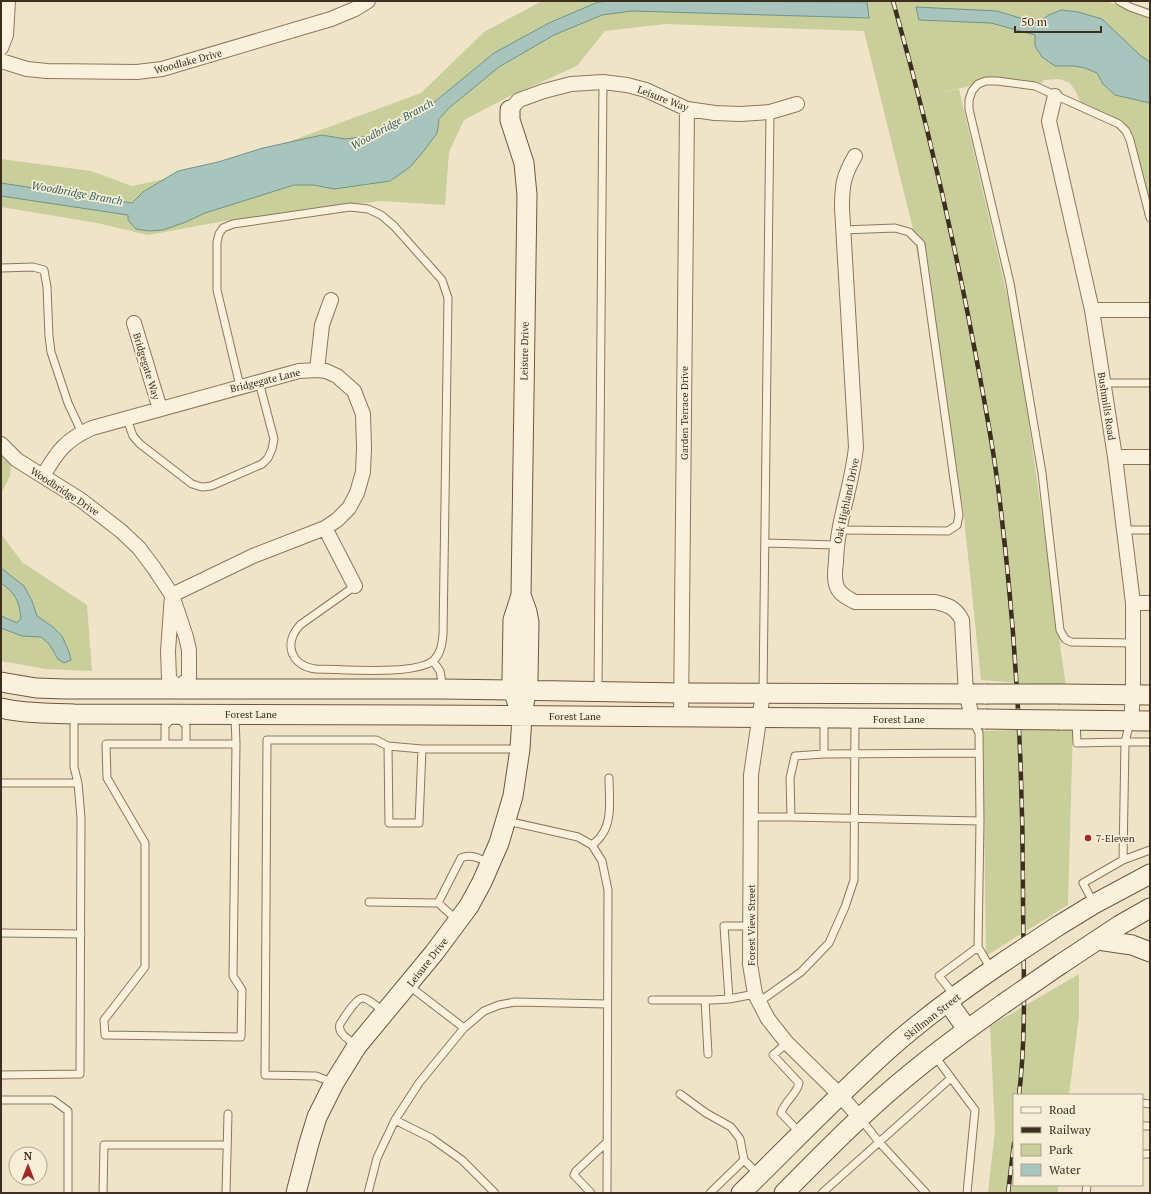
<svg xmlns="http://www.w3.org/2000/svg" width="1151" height="1194" viewBox="0 0 1151 1194" font-family="'PT Serif',serif">
<style>
.green{fill:#c9cf9b}
.water{fill:#a9c4bc;stroke:#6f938a}
.lines{fill:none;stroke-linecap:round;stroke-linejoin:round}
.lane-casing{stroke:#8d765c;stroke-width:9}
.street-casing{stroke:#8d765c;stroke-width:16}
.secondary-casing{stroke:#6f573f;stroke-width:21}
.lane{stroke:#faf1dc;stroke-width:7}
.street{stroke:#faf1dc;stroke-width:14}
.secondary{stroke:#faf1dc;stroke-width:19}
.rail-casing{stroke:#3d2e20;stroke-width:4.5}
.rail{stroke:#f7eed8;stroke-width:3;stroke-dasharray:9;stroke-linecap:butt}
.secondary-bridge-casing{stroke:#6f573f;stroke-width:21;stroke-linecap:butt}
.secondary-bridge{stroke:#faf1dc;stroke-width:19}
.poi-dot{fill:#9e2a2b;stroke:#f7eed8;stroke-width:1.5}
.labels{text-anchor:middle;stroke-width:3.5;stroke-linejoin:round;paint-order:stroke}
.street-label{font-size:10px;fill:#3d2e20;stroke:#f7eed8}
.poi-label{font-size:10px;fill:#3d2e20;stroke:#f7eed8;text-anchor:start}
.water-label{font-size:11px;font-style:italic;fill:#2f5d5a;stroke:#f7eed8}
</style>
<rect width="100%" height="100%" fill="#f0e4c8"/>
<path class="green" d="M542 1H1107L1150 19V210L1130 131 1081 104 1076 92 1070 83 1059 79 1045 80 1040 84 993 79 966 87 929 95 959 89 1017 338 1066 687 981 680 963 508 912 225 864 31 665 24 605 31 577 66 512 95 464 120 449 152 445 205 381 201 219 222 148 235 97 223 1 207V159L91 171 132 186 220 167 421 93 484 32Z
M1 455 11 464 10 476 1 494Z
M1 534 22 562 87 605 92 671 46 669 1 661Z
M1073 728 1068 905 986 956 983 731Z
M1079 974V1016L1069 1095H1014V1185H1058V1193H988L995 1130 990 1026Z"/>
<path class="water" d="M614 1 867 2 869 18 632 11 602 15 554 35 499 67 449 108 438 120 439 121 437 133 423 152 410 167 390 181 334 189 314 185H294L205 213 186 222 163 230 149 231 136 229 128 220V215L1 196V183L132 203 143 192 178 171 218 162 263 148 322 135 345 139 375 135 411 118H415L494 53 549 23 598 2Z
M916 7 997 11 1040 24 1041 20 1049 15 1061 10 1078 12 1102 19 1141 56 1150 62V103L1115 95 1103 84 1097 73 1085 68 1074 66H1055L1042 57 1035 46V35L991 23 919 20Z
M1 568 24 586 32 601 37 616 53 627 62 636 69 652 71 660 64 663 58 659 49 644 41 637 22 636 1 628V616L17 623 21 618C19 600 15 593 1 583Z"/>
<g class="lines">
<defs>
<path id="lane" d="M1119 1 1130 7 1150 14
M1 268 33 267 44 270 47 287 49 336 51 352 68 403 82 433
M1104 383H1150
M240 386 217 290V242L219 234 223 228 233 224 350 207 368 209 381 215 394 226 442 280 448 298 443 635C442 644 441 653 434 660 416 676 342 669 316 669 291 666 283 644 300 625L355 586
M127 419 133 436 140 444 192 484 202 487 211 486 262 464 268 458 272 449 274 439 259 382
M839 530 948 531 957 525 959 515 921 244 909 232 895 228 843 230
M1125 530H1150
M766 543 836 545
M1133 643 1071 642 1065 639 1060 630 1042 473 1010 283 969 109V100L972 91 978 84 986 81H997L1035 86 1119 124 1126 131 1130 140 1150 218
M433 661 440 671 443 688
M598 690 603 82
M763 692 770 112
M235 716 236 744
M1076 721 1077 743 1125 742 1123 860 1150 850
M1130 722 1125 742H1150
M106 744H236L233 976 242 990 241 1037 105 1035 104 1020 145 967V843L107 778Z
M165 744V726L176 714 186 726V744
M388 746 389 823H419L422 749
M824 754 979 753
M1 783H78
M751 817H791L790 778 795 756 824 754V718
M791 817 980 821 979 733 973 721
M507 821 578 837 592 845 602 861 608 890 607 1193
M980 821 978 947 991 969
M592 845C595 842 599 840 601 836 613 821 609 796 609 778
M369 902 438 903 457 920
M438 903 461 858C471 853 481 859 490 864
M1094 904 1083 883 1123 860
M1 933 81 934
M408 985 464 1028
M954 995 939 976 978 947
M729 999 755 994
M652 1000H713L729 999 724 926H750
M705 1000 708 1054
M759 1002 801 972 829 943 845 907 854 880 855 719
M787 1043 773 1055 799 1083C796 1096 786 1099 781 1113L801 1134
M356 1045C350 1040 337 1034 340 1024 344 1018 356 998 363 998 368 998 380 1009 385 1012
M934 1055 975 1110 967 1193
M1 1075 80 1074 81 818 78 783 74 767V714
M334 1083 316 1076 265 1075 267 740H376L388 746 422 749H519
M680 1094 706 1113 731 1127 740 1139 744 1160 759 1175
M1 1100H53L68 1111V1193
M1142 1103 1150 1104
M860 1118 879 1142 926 1193
M395 1120 431 1138 462 1160 495 1193
M1142 1126H1150
M1142 1154H1150
M103 1193 104 1145H227
M226 1193 228 1114
M368 1193 377 1158 395 1120 419 1083 464 1028 484 1011 499 1005 515 1002 607 1004
M591 1193 574 1175 576 1171 607 1142
M710 1193 744 1160
M822 1193 951 1078
M1086 1193 1087 1185"/>
<path id="street" d="M1 48 6 35 8 1
M1 61 27 69 47 71 137 72 162 69 331 19 355 9 368 1
M1055 96 1052 108 1049 121 1092 310 1115 457 1133 603V695L1131 720
M510 110 519 100 544 91 571 84 603 82 627 85 646 90 687 109 715 113 740 114 770 112 797 104
M855 156C843 177 842 185 842 208L856 447C852 487 837 521 836 562 835 569 834 580 837 587 840 595 848 598 855 602H935C948 605 955 607 962 620L966 694 973 719
M1092 310H1150
M134 323 160 409
M317 370 322 325 331 300
M1 444 17 460 81 500 121 531 139 548 154 568 172 595 186 637 189 650V678L178 689 169 678 168 651 172 595
M1115 457H1150
M43 476C57 452 65 440 92 428L299 371 317 370 326 371 337 376 354 391 363 414 364 448 363 472 357 493 349 508 337 520 325 528 253 556 172 595
M325 528 355 586
M1133 603H1150
M763 693 751 775 750 964 755 994 768 1019 787 1043 840 1095 860 1118
M681 717 687 109"/>
<path id="secondary" d="M510 110V120L524 163 527 195 521 595 513 620 512 679 513 690 517 702
M1 682 36 688 66 689H443L682 693 986 694
M1061 694 1150 695
M1 708C24 714 50 713 74 714L423 715 986 719
M1060 720 1150 721
M1058 926 1094 904 1150 874
M1098 940 1132 945 1150 952
M1061 964 1120 925 1150 908
M948 1002 967 1029
M296 1193 309 1143 317 1117 334 1083 357 1046 434 953 469 906 482 882 499 843 513 796 520 749 522 716 528 679 529 622 527 612 521 595
M741 1193C790 1145 838 1095 889 1049 925 1017 965 988 1005 961
M784 1193C809 1168 834 1142 860 1118 904 1076 953 1039 1003 1004"/>
</defs>
<use href="#lane" class="lane-casing"/>
<use href="#street" class="street-casing"/>
<use href="#secondary" class="secondary-casing"/>
<use href="#lane" class="lane"/>
<use href="#street" class="street"/>
<use href="#secondary" class="secondary"/>
<defs>
<path id="rail" d="M893 1C923 107 948 213 969 320 979 373 990 426 997 479 1015 617 1023 756 1023 895 1023 961 1027 1029 1019 1095
M1008 1193 1014 1143"/>
</defs>
<use href="#rail" class="rail-casing"/>
<use href="#rail" class="rail"/>
<defs>
<path id="secondary-bridge" d="M986 694H1061
M986 719 1060 720
M1005 961 1058 926
M1003 1004 1061 964"/>
</defs>
<use href="#secondary-bridge" class="secondary-bridge-casing"/>
<use href="#secondary-bridge" class="secondary-bridge"/>
</g>
<circle class="poi-dot" cx="1088" cy="838" r="4"/>
<g class="labels">
<g class="street-label">
<text transform="translate(188 61) rotate(-15)" y="4">Woodlake Drive</text>
<text transform="translate(663 98) rotate(21)" y="4">Leisure Way</text>
<text transform="translate(524 351) rotate(-89)" y="4">Leisure Drive</text>
<text transform="translate(147 366) rotate(73)" y="4">Bridgegate Way</text>
<text transform="translate(265 380) rotate(-14)" y="4">Bridgegate Lane</text>
<text transform="translate(1107 406) rotate(81)" y="4">Bushmills Road</text>
<text transform="translate(684 413) rotate(-90)" y="4">Garden Terrace Drive</text>
<text transform="translate(65 491) rotate(33)" y="4">Woodbridge Drive</text>
<text transform="translate(846 501) rotate(-78)" y="4">Oak Highland Drive</text>
<text x="251" y="718">Forest Lane</text>
<text x="575" y="720">Forest Lane</text>
<text x="899" y="723">Forest Lane</text>
<text transform="translate(751 925) rotate(-90)" y="4">Forest View Street</text>
<text transform="translate(427 962) rotate(-52)" y="4">Leisure Drive</text>
<text transform="translate(932 1016) rotate(-38)" y="4">Skillman Street</text>
</g>
<g class="poi-label">
<text x="1096" y="842">7-Eleven</text>
</g>
<g class="water-label">
<text transform="translate(392 124) rotate(-29)" y="4">Woodbridge Branch</text>
<text transform="translate(77 193) rotate(10)" y="4">Woodbridge Branch</text>
</g>
</g>
<rect width="1151" height="1194" fill="none" stroke="#3d2e20" stroke-width="4"/>
<rect x="1013" y="1094" width="130" height="92" fill="#f7eed8" stroke="#ada18e"/>
<rect x="1021" y="1107" width="20" height="6" fill="#faf1dc" stroke="#ada18e"/>
<text x="1049" y="1114" font-size="12" fill="#3d2e20">Road</text>
<rect x="1021" y="1127" width="20" height="6" fill="#3d2e20" stroke="#ada18e"/>
<text x="1049" y="1134" font-size="12" fill="#3d2e20">Railway</text>
<rect x="1021" y="1144" width="20" height="12" fill="#c9cf9b" stroke="#ada18e"/>
<text x="1049" y="1154" font-size="12" fill="#3d2e20">Park</text>
<rect x="1021" y="1164" width="20" height="12" fill="#a9c4bc" stroke="#ada18e"/>
<text x="1049" y="1174" font-size="12" fill="#3d2e20">Water</text>
<g transform="translate(28 1166)"><circle r="19" fill="#f7eed8" stroke="#ada18e"/>
<path d="M0-3L7 15L0 10L-7 15Z" fill="#9e2a2b"/>
<text y="-6" font-size="11" font-weight="bold" text-anchor="middle" fill="#3d2e20">N</text>
</g>
<path d="M1015 26v6h86v-6" fill="none" stroke="#3d2e20" stroke-width="2"/>
<text x="1021" y="26" font-size="12" fill="#3d2e20" stroke="#f7eed8" stroke-width="3" paint-order="stroke">50 m</text>
</svg>
